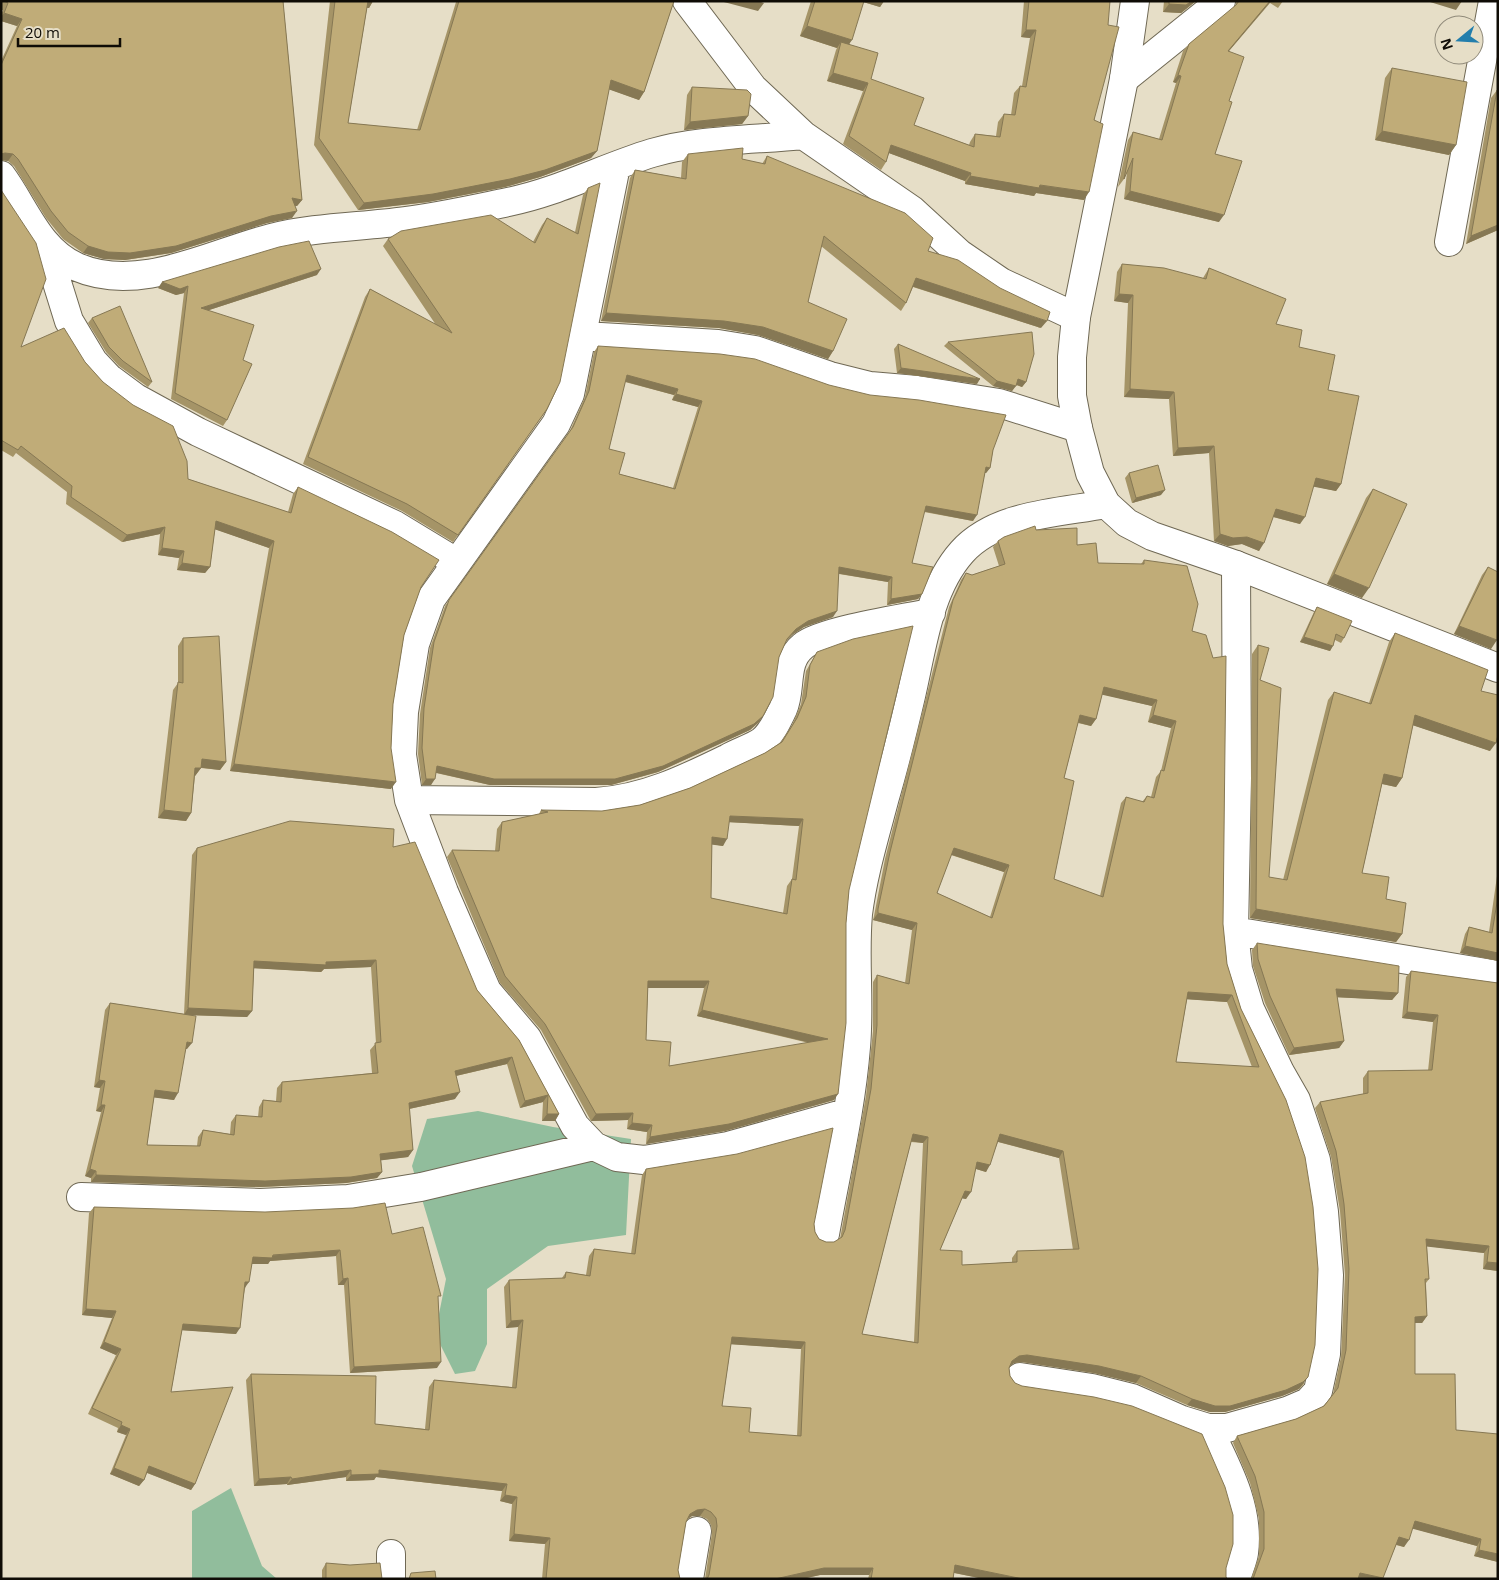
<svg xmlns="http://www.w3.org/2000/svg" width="1499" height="1580" viewBox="0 0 1499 1580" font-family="'Open Sans',sans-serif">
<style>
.green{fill:#91bd9c}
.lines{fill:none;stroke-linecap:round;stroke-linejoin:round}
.minor-casing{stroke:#6f6854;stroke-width:30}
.tertiary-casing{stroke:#6f6854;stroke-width:30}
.minor{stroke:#fff;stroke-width:28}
.tertiary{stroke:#fff;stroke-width:28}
.wall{fill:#a59467;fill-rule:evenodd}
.shaded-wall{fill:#867854}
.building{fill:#c0ac78;stroke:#867854;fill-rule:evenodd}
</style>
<rect width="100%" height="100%" fill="#e6dec7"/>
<path class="green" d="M478 1111 553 1127 631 1139 626 1235 548 1246 487 1289V1344L475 1371 455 1374 435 1334 446 1279 412 1166 427 1119Z
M231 1488 262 1566 277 1579H192V1511Z"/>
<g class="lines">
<defs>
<path id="minor" d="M687 1 753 88 803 135 912 210 960 254 1001 282 1076 317
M1124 79 1221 1
M616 166 570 394 556 424 431 599 415 644 404 712 402 755 409 800 444 892 487 991 527 1038 575 1126 594 1146 617 1157 644 1160 728 1146 846 1113
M1 175C25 207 38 250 77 267 139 294 212 253 271 238 315 227 361 227 405 221 439 217 474 209 508 202 558 192 603 168 652 153 699 139 754 140 803 135
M1449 242 1493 1
M46 247 69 321 93 361 109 378 136 398 198 432 395 525 456 562
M584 336 718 344 755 350 830 376 870 386 917 390 999 403 1078 428
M409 800 596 802C644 799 685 779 728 758 738 752 752 748 762 741 772 733 777 721 783 709 792 689 783 662 803 646 820 631 905 618 931 613
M1234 931 1498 975
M81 1197 260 1203 348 1199 421 1187 594 1146
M825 1234C836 1172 851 1110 856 1047 860 1003 854 958 858 914 863 874 875 835 885 797 895 763 903 730 911 696 922 649 928 590 962 552 996 514 1058 513 1106 504
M1020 1377 1092 1388 1132 1398 1182 1420 1208 1428H1227L1287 1411 1308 1402 1318 1391 1326 1354 1329 1275 1324 1212 1316 1160 1296 1100 1280 1072 1250 1009 1238 969 1234 931 1237 778 1236 565
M1208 1428C1227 1467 1250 1508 1244 1553 1243 1561 1238 1571 1236 1579
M391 1554V1579
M689 1579 697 1531"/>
<path id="tertiary" d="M1135 1 1124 79 1076 317 1072 357V396L1078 428 1090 473 1106 504 1127 523 1152 536 1236 565 1498 668"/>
</defs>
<use href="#minor" class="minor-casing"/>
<use href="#tertiary" class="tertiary-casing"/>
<use href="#minor" class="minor"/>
<use href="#tertiary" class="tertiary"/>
</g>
<path class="wall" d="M1 1H283L302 200 297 206H295L292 218 267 223 171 253 125 260 104 259 83 253 63 239 46 218 14 166 8 161 1 160V61L17 26 1 21V15L3 10H1Z
M330 1H373L369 8H367L348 123 417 130 456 2 453 1H674L644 92 639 100 609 89 597 151 591 158 540 177 505 187 428 202 358 210 314 145Z
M811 1H884L880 7 863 2 849 45 871 79 914 125 969 145 970 142 975 134 996 136 998 122 1004 114 1011 115 1014 93 1020 86H1022L1030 38 1021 37 1024 1H1110L1084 200 1036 193 1034 196 965 184V181L889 153 886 162 881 170 843 144 863 91 827 81 836 50 837 48 800 36Z
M1164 1H1196L1181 13 1163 12Z
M1236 1H1283L1278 8 1270 3 1229 51V101L1215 154 1219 222 1124 199 1127 172 1124 179 1118 187 1128 140 1133 132 1159 139 1176 83 1173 82 1183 51 1189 44 1236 6Z
M1392 68 1456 145 1449 155 1375 140 1385 78Z
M692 87 748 116 742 124 684 130 687 95Z
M1497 90H1498V230L1466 244 1491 98Z
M688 154 742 159 762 164 767 156 928 251 1041 328 913 287 906 303 901 311 821 246 808 302 833 351 828 359 758 335 719 328 601 321 630 178 635 170 681 178 682 162Z
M588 188 547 409 453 542 402 511 303 464 365 297 370 289 436 325 383 246 388 239 533 242 542 225 547 218 575 232 583 195Z
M1 190 21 347 85 362 188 479 288 512 293 494 298 487 421 587 404 635 393 704 391 748V789L230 771 269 548 215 529 210 567 205 573 177 570 179 558 158 555 160 534 122 542 66 504 67 492 16 453 13 457 1 450Z
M1122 264 1203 278 1209 268 1276 324 1299 347 1328 390 1341 484 1336 491 1313 486 1300 524 1273 517 1259 551 1242 544 1228 546 1214 541 1209 453 1173 456 1169 399 1124 397 1128 303 1114 301 1117 272Z
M317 275 209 310 227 420 223 426 171 399 184 293 176 295 158 288Z
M92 318 152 382 148 387 119 366 106 352 88 323Z
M948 342 1026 382 1022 387 1016 385 1012 391 993 386 944 346Z
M898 344 977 384 897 373 894 349Z
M598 346 993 450 990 468 986 473H985L973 521 924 512 912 563 922 594 918 599 887 605 888 582 839 574 833 617 804 627 792 635 786 641 779 657 759 722 750 730 658 772 611 785H490L436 773 431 785H422L418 754 420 714 430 648 445 606 569 433 585 397 594 352ZM625 382 674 395 672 400 698 407 673 488 619 474 609 449Z
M1129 473 1161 495 1132 503 1125 478Z
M1373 489 1362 598 1327 584 1366 498Z
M1036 530 1077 545 1098 563 1141 564 1144 560 1192 631 1227 964 1241 1009 1286 1100 1304 1384 1299 1389 1282 1396 1225 1412H1210L1187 1405 1136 1383 1094 1373 1022 1362 1014 1363 1010 1365 1009 1368 1010 1376 1015 1383 1226 1568V1577L1227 1579H984L954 1573 953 1579H868L869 1575H820L802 1579H705L712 1533 711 1525 707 1519 700 1516H692L687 1519 686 1522 678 1570 680 1579H542L545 1544 509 1541 512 1504 500 1501 502 1491 376 1477 374 1480 346 1481V1477L287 1485V1484L254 1486 246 1380 251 1374 375 1424 425 1429 429 1387 434 1380 512 1387 518 1327 506 1328 504 1287 509 1280 562 1278 566 1272 586 1275 589 1256 594 1249 631 1254 642 1175 646 1169 814 1224 815 1232 819 1239 826 1242H834L840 1239 866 1096 873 1031V982L877 975 905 983 912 930 873 920 874 916 885 859 949 607 961 580 966 573 972 575 999 566 993 547 998 541ZM1102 694 1152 706 1148 722 1171 728 1161 771 1156 777 1151 797 1147 796 1142 802 1126 797 1121 803 1100 896 1054 879 1064 778 1078 723 1091 726 1096 719ZM951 855 1004 872 990 917 937 893ZM1187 999 1227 1002 1252 1067 1176 1062ZM911 1142 923 1143 914 1342 862 1334ZM998 1142 1059 1158 1073 1250 1017 1251 1012 1258V1262L962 1265 940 1250 962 1198 966 1199 976 1169 986 1172ZM731 1344 801 1349 797 1436 749 1432 722 1406Z
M1488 567 1491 649 1454 634 1482 575Z
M1317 607 1344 638 1341 643 1335 640 1330 651 1300 642 1314 612Z
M1395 633 1481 691 1490 751 1413 725 1402 778 1396 787 1382 784 1362 873 1386 899 1402 934 1396 942 1250 918 1252 654 1258 645 1269 877 1283 880 1328 700 1334 692 1369 703 1389 642Z
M183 638 226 762 220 770 201 768 195 776 191 813 186 821 158 818 173 690 178 683V646Z
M817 652 849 890 846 923 834 1100 725 1131 646 1144 647 1132 627 1129 628 1120 591 1121 541 1030 500 983 447 857 452 850 495 851 497 829 502 822 539 814 541 810 602 811 640 805 690 788 765 753 781 742 792 725 801 704 806 671ZM729 822 799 826 792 879 787 886 783 913 711 898 712 844 723 846ZM648 988H704L697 1016 809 1043 669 1066 646 1040Z
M393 847 477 990 519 1040 559 1114 555 1121H542L543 1102 520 1108 507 1064 456 1076 455 1099 409 1109 413 1150 408 1157 381 1160 382 1172 377 1178 346 1183 260 1187 91 1182V1178L85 1176 101 1112 96 1111 100 1088 94 1087 105 1010 110 1003 184 1014 192 855 197 848ZM371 967 376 1043 370 1050 372 1073 282 1082 277 1088 276 1101 263 1100 259 1107 258 1117 236 1115 231 1122 230 1134 203 1130 198 1137 197 1146 147 1145 154 1097 174 1100 185 1049H187L192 1015 247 1017 252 1011 254 968 321 972 324 969Z
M1498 869V961L1460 953 1465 934 1469 927 1489 932Z
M1257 943 1398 993 1392 1000 1337 997 1344 1041 1339 1048 1289 1055 1265 1003 1253 966 1252 950Z
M1411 971 1498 983V1271L1483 1269 1484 1253 1427 1246 1429 1279 1426 1283 1427 1316 1422 1323H1415V1374L1456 1430 1498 1562 1474 1556 1477 1546 1412 1528 1404 1547 1396 1545 1382 1579H1251L1259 1556V1519L1250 1483 1233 1443 1237 1436 1296 1419 1324 1406 1333 1394 1341 1357 1345 1275 1340 1211 1331 1157 1315 1108 1320 1102 1363 1094V1078L1368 1071H1428L1433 1022 1402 1018 1406 977Z
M94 1207 392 1234 438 1300 437 1368 350 1373 344 1285H338L336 1256 270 1261 268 1264H252L245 1289 236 1334 182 1330 171 1392 195 1484 191 1490 147 1473 144 1480 139 1486 110 1474 126 1435 117 1432 118 1428 88 1414 116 1355 100 1348 112 1318 82 1315 89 1213Z
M326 1563 382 1579H322V1570Z"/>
<path class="shaded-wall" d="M368 1H373L369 8 363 7Z
M720 1H758L764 3 758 11Z
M860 1H884L880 7Z
M1192 1H1196L1181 13 1163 12 1169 4Z
M1270 1H1271L1223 58 1228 51Z
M1431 1H1462L1456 10 1430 2Z
M4 13 22 19 17 26 1 21V17Z
M807 26 852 40 845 50 841 42 837 48 800 36Z
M1026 30H1036L1030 38 1021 37Z
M833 73 868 83 863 91 827 81Z
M1178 75 1181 76 1176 83 1173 82Z
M611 80 644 92 639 100 605 88Z
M748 116 742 124 684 130 690 122Z
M1382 131 1456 145 1449 155 1375 140Z
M891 145 971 173 965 181 886 152Z
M597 151 591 158 540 177 505 187 428 202 358 210 364 203Z
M5 153 13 154 8 161 1 160V154Z
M970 176 1089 192 1084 200 1036 193 1034 196 965 184Z
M1130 191 1224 215 1219 222 1124 199Z
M292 198 302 200 297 206 287 205Z
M297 211 292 218 267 223 171 253 125 260 104 259 83 253 88 246 271 216Z
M1498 225V230L1466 244 1471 236Z
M321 269 317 275 197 314 201 308Z
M916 278 1047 321 1041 328 911 286Z
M162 282 188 286 184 293 176 295 158 288Z
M1119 294 1133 295 1128 303 1114 301Z
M606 313 724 321 763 327 833 351 828 359 758 335 719 328 601 321Z
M901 368 980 379 977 384 897 373Z
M627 375 678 389 674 395 623 381Z
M1018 379 1026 382 1022 387 1015 384Z
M997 381 1016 386 1012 391 993 386Z
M1130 389 1174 392 1169 399 1124 397Z
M676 394 702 401 698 407 672 400Z
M1214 446 1209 453 1173 456 1178 448Z
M986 467 990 468 986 473H982Z
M1316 478 1341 484 1336 491 1310 486Z
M1165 490 1161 495 1132 503 1136 498Z
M926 506 977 515 973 521 922 511Z
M1276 509 1305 517 1300 524 1270 516Z
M216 521 274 541 269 548 211 528Z
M165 527 160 534 122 542 127 535Z
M1220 534 1247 537 1264 543 1259 551 1242 544 1228 546 1214 541Z
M162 548 184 551 179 558 158 555Z
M182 563 210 567 205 573 177 570Z
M839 567 892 577 888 582 835 573Z
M1334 574 1369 588 1362 598 1327 584Z
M922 594 918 599 887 605 891 599Z
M837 611 833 617 804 627 792 635 783 645 796 629 808 621Z
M1459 626 1497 640 1491 649 1454 634Z
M1304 637 1333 646 1330 651 1300 642Z
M1104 687 1157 700 1152 706 1099 694Z
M1080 715 1096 719 1091 726 1076 722Z
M1153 715 1176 721 1171 728 1148 722Z
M1415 715 1496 743 1490 751 1409 724Z
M763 716 759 722 750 730 658 772 611 785H490L433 772 437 766Z
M202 759 226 762 220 770 196 767Z
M234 764 396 782 391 789 230 771Z
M195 768H201L195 776H190Z
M1384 774 1402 778 1396 787 1378 783Z
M426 779H435L431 785H422Z
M164 810 191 813 186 821 158 818Z
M730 816 803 819 799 826 725 822Z
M712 837 727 839 723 846 707 844Z
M954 848 1009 865 1004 872 949 854Z
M1256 909 1402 934 1396 942 1250 918Z
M878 913 917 923 912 930 873 920Z
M1465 946 1498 953V961L1460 953Z
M376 960 371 967 324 969 321 972 249 968 254 961 326 962Z
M648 981H709L704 988H643Z
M1336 989 1398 993 1392 1000 1331 997Z
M1188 992 1232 995 1227 1002 1183 999Z
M188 1008 252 1011 247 1017 184 1015Z
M702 1010 828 1039 824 1046 697 1016Z
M1407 1012 1438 1015 1433 1022 1402 1018Z
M1344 1041 1339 1048 1289 1055 1294 1048Z
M187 1042 192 1043 187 1049H182Z
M512 1057 507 1064 451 1077 455 1071Z
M99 1080 105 1081 100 1088 94 1087Z
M155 1090 178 1093 174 1100 150 1097Z
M460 1092 455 1099 404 1110 409 1103Z
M838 1094 834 1100 725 1131 646 1144 650 1137Z
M548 1095 543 1102 520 1108 525 1101Z
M101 1105H105L101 1112 96 1111Z
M633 1113 628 1120 591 1121 596 1114Z
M547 1114H559L555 1121H542Z
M632 1123 652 1125 647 1132 627 1129Z
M913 1134 928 1137 923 1143 909 1141Z
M1000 1134 1063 1151 1059 1158 995 1141Z
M413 1150 408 1157 376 1161 380 1154Z
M977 1162 990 1165 986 1172 973 1168Z
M90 1169 96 1171 91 1178 85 1176Z
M382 1172 377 1178 346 1183 260 1187 91 1182 96 1175Z
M965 1191 971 1192 966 1199 960 1198Z
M1426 1239 1489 1246 1484 1253 1422 1246Z
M340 1250 336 1256 270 1261 268 1264H248L253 1257Z
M1487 1262 1498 1263V1271L1483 1269Z
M348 1278 344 1285H338L343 1279Z
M245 1282H249L244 1289Z
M86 1309 116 1311 112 1318 82 1315Z
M1427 1316 1422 1323H1410L1415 1317Z
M523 1320 518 1327 506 1328 511 1321Z
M183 1324 240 1328 236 1334 178 1330Z
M732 1337 805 1342 801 1349 727 1344Z
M104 1342 121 1349 116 1355 100 1348Z
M1027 1355 1099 1366 1141 1376 1136 1383 1094 1373 1022 1362 1014 1363 1008 1368 1012 1361 1019 1356Z
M441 1362 437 1368 350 1373 354 1367Z
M1308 1377 1299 1389 1282 1396 1225 1412H1210L1187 1405 1192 1399Z
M121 1425 130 1429 126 1435 117 1432Z
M149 1466 195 1484 191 1490 145 1472Z
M114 1468 144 1480 139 1486 110 1474Z
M351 1470 346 1477 287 1485 292 1479Z
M379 1470 507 1484 502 1491 376 1477 374 1480 346 1481 351 1475Z
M291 1477 287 1484 254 1486 259 1479Z
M505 1495 517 1497 512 1504 500 1501Z
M705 1509 700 1516H692L685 1521 690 1514 697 1510Z
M1415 1521 1481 1539 1477 1546 1410 1528Z
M514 1534 550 1538 545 1544 509 1541Z
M1399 1537 1409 1540 1404 1547 1394 1544Z
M1479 1550 1498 1554V1562L1474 1556Z
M955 1565 1023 1579H984L950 1572Z
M824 1568H873L869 1575H820L802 1579H775Z
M1360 1573 1383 1578 1382 1579H1356Z"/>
<path class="building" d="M4 1H283L302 200 292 198 297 211 271 216 176 246 130 253 108 252 88 246 68 232 51 211 18 159 13 154 5 153 1 154V65L22 19 4 13 8 3Z
M335 1H368L348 123 420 130 459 1H674L644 92 611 80 597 151 545 170 510 179 433 194 364 203 319 138Z
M815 1H864L852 40 807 26Z
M1029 1H1110L1108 25 1119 27 1094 120 1103 124 1089 192 1040 185 1039 188 970 176 971 173 891 145 886 162 849 136 868 83 833 73 841 42 878 53 871 79 924 98 914 125 974 147 975 134 1000 137 1004 114 1015 115 1020 86 1026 87 1036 30H1026Z
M1169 1H1192L1186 5 1169 4Z
M1239 1H1270L1228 51 1244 57 1229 101 1232 102 1215 154 1242 161 1224 215 1130 191 1133 158 1124 179 1133 132 1162 140 1181 76 1178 75 1189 44 1236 5Z
M1392 68 1467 82 1456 145 1382 131Z
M692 87 747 90 751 94 748 116 690 122Z
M1497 90H1498V225L1471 236Z
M743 148 742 159 765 164 767 156 905 213 933 238 928 251 958 260 1000 288 1050 312 1047 321 916 278 906 303 824 236 808 302 847 319 833 351 763 327 724 321 606 313 635 170 686 179 688 154Z
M600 183 560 382 547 409 458 535 407 504 308 457 370 289 452 333 388 239 401 231 491 215 535 243 547 218 578 234 588 188Z
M1 190 36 243 46 279 21 347 64 328 85 362 103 382 133 405 173 426 187 461 188 479 291 513 298 487 392 532 439 560 421 587 404 635 393 704 391 748 396 782 234 764 274 541 216 521 210 567 182 563 184 551 162 548 165 527 127 535 71 497 72 486 21 446 18 450 1 440Z
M309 241 321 269 201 308 254 325 243 360 252 364 227 420 175 393 188 286 180 289 162 282 279 247Z
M1122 264 1164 268 1206 279 1209 268 1286 299 1276 324 1302 330 1299 347 1335 355 1328 390 1359 396 1341 484 1316 478 1305 517 1276 509 1264 543 1247 537 1233 538 1220 534 1214 446 1178 448 1174 392 1130 389 1133 295 1119 294Z
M120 306 152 382 123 361 109 347 92 318Z
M1032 332 1034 354 1026 382 1018 379 1016 386 997 381 948 342Z
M898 344 980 379 901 368Z
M598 346 720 354 755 359 829 385 870 395 919 400 1006 415 993 450 990 468 986 467 977 515 926 506 912 563 933 567 922 594 891 599 892 577 839 567 837 611 808 621 796 629 787 639 779 657 773 697 763 716 754 724 663 766 615 779H494L437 766 435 779H426L422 748 424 708 434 642 449 600 573 427 589 391ZM627 375 678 389 676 394 702 401 675 489 619 474 625 453 609 449Z
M1158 465 1165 490 1136 498 1129 473Z
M1373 489 1407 504 1369 588 1334 574Z
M1035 526 1036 530 1077 528V545L1096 543 1098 563 1144 564V560L1187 566 1198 604 1192 631 1206 635 1213 658 1226 656 1223 924 1227 964 1241 1009 1286 1100 1305 1157 1313 1207 1318 1269 1315 1345 1308 1377 1303 1382 1286 1390 1230 1406H1215L1192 1399 1141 1376 1099 1366 1027 1355 1019 1356 1012 1361 1009 1368 1010 1376 1015 1383 1022 1386 1094 1397 1132 1406 1202 1434 1225 1487 1233 1515V1544L1226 1568V1577L1227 1579H1023L955 1565 953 1579H871L873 1568H824L775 1579H707L709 1575 717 1526 716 1518 711 1512 705 1509 697 1510 690 1514 686 1522 678 1570 680 1579H546L550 1538 514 1534 517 1497 505 1495 507 1484 379 1470V1474L351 1475V1470L292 1479 291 1477 259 1479 251 1374 376 1376 375 1424 429 1430 434 1380 516 1388 523 1320 511 1321 509 1280 565 1278 566 1272 590 1276 594 1249 635 1254 646 1169 737 1154 833 1128 814 1224 815 1232 819 1239 826 1242H834L842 1237 845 1230 871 1089 877 1025V975L909 984 917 923 878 913V909L890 852 953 600 966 573 972 575 1005 564 998 541 1004 537ZM1104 687 1157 700 1153 715 1176 721 1164 771 1161 770 1154 798 1147 796 1144 802 1126 797 1103 897 1054 879 1074 781 1064 778 1080 715 1096 719ZM954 848 1009 865 992 918 937 893ZM1188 992 1232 995 1259 1067 1176 1062ZM913 1134 928 1137 918 1343 862 1334ZM1000 1134 1063 1151 1079 1249 1017 1251V1262L962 1265V1251L940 1250 965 1191 971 1192 977 1162 990 1165ZM732 1337 805 1342 801 1436 749 1432 751 1408 722 1406Z
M1488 567 1498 572V639L1497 640 1459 626Z
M1317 607 1352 621 1344 638 1336 634 1333 646 1304 637Z
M913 626 849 890 846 923V1023L838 1094 729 1124 650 1137 652 1125 632 1123 633 1113 596 1114 545 1024 505 976 452 850 499 851 502 822 548 812 541 810 602 811 640 805 690 788 765 753 782 742 797 718 806 697 810 665 817 652 853 639ZM730 816 803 819 796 880 792 879 787 914 711 898 712 837 727 839ZM648 981H709L702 1010 828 1039 669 1066 671 1042 646 1040Z
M1395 633 1488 670 1481 691 1498 695V735L1496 743 1415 715 1402 778 1384 774 1362 873 1389 877 1386 899 1406 903 1402 934 1256 909 1258 645 1269 648 1260 680 1281 688 1269 877 1287 880 1334 692 1371 704Z
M219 636 226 762 202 759 201 768H195L191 813 164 810 178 682 183 683V638Z
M290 821 394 829 393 847 415 842 477 990 519 1040 559 1114H547L548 1095 525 1101 512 1057 455 1071 460 1092 409 1103 413 1150 380 1154 382 1172 351 1177 265 1181 96 1175V1171L90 1169 105 1105H101L105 1081 99 1080 110 1003 196 1016 192 1043 187 1042 178 1093 155 1090 147 1145 200 1146 203 1130 234 1135 236 1115 262 1117 263 1100 281 1102 282 1082 378 1073 375 1043 381 1042 376 960 326 962V965L254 961 252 1011 188 1008 197 848Z
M1498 896V953L1465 946 1469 927 1492 933Z
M1257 943 1399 966 1398 993 1336 989 1344 1041 1294 1048 1270 996 1258 959Z
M1411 971 1498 983V1263L1487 1262 1489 1246 1426 1239 1429 1279H1425L1427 1316 1415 1317V1374H1455L1456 1430 1498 1434V1554L1479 1550 1481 1539 1415 1521 1409 1540 1399 1537 1383 1578 1360 1573 1358 1579H1253L1264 1549V1512L1255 1476 1237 1436 1296 1419 1324 1406 1338 1388 1346 1350 1349 1269 1344 1204 1336 1151 1320 1102 1368 1093V1071L1432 1070 1438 1015 1407 1012Z
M385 1203 392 1234 423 1227 441 1296H438L441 1362 354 1367 348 1278 343 1279 340 1250 273 1255 272 1258 253 1257 249 1282H245L240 1328 183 1324 171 1392 233 1387 195 1484 149 1466 144 1480 114 1468 130 1429 121 1425 122 1422 92 1408 121 1349 104 1342 116 1311 86 1309 94 1207 265 1212 353 1208Z
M326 1563 350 1565 380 1563 382 1579H326Z
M435 1571 436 1579H409L411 1573Z"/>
<rect width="1499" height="1580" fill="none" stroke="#0f0c06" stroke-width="5"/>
<g transform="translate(1459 40) rotate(252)"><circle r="24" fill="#e6dec7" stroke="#908a7a"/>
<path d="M0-4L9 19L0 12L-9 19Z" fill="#237eac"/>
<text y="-8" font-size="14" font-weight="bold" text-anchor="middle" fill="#0f0c06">N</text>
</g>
<path d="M18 38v8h102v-8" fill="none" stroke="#0f0c06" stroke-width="2.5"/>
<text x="25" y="38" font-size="15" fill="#0f0c06" stroke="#e6dec7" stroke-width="4" paint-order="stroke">20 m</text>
</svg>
